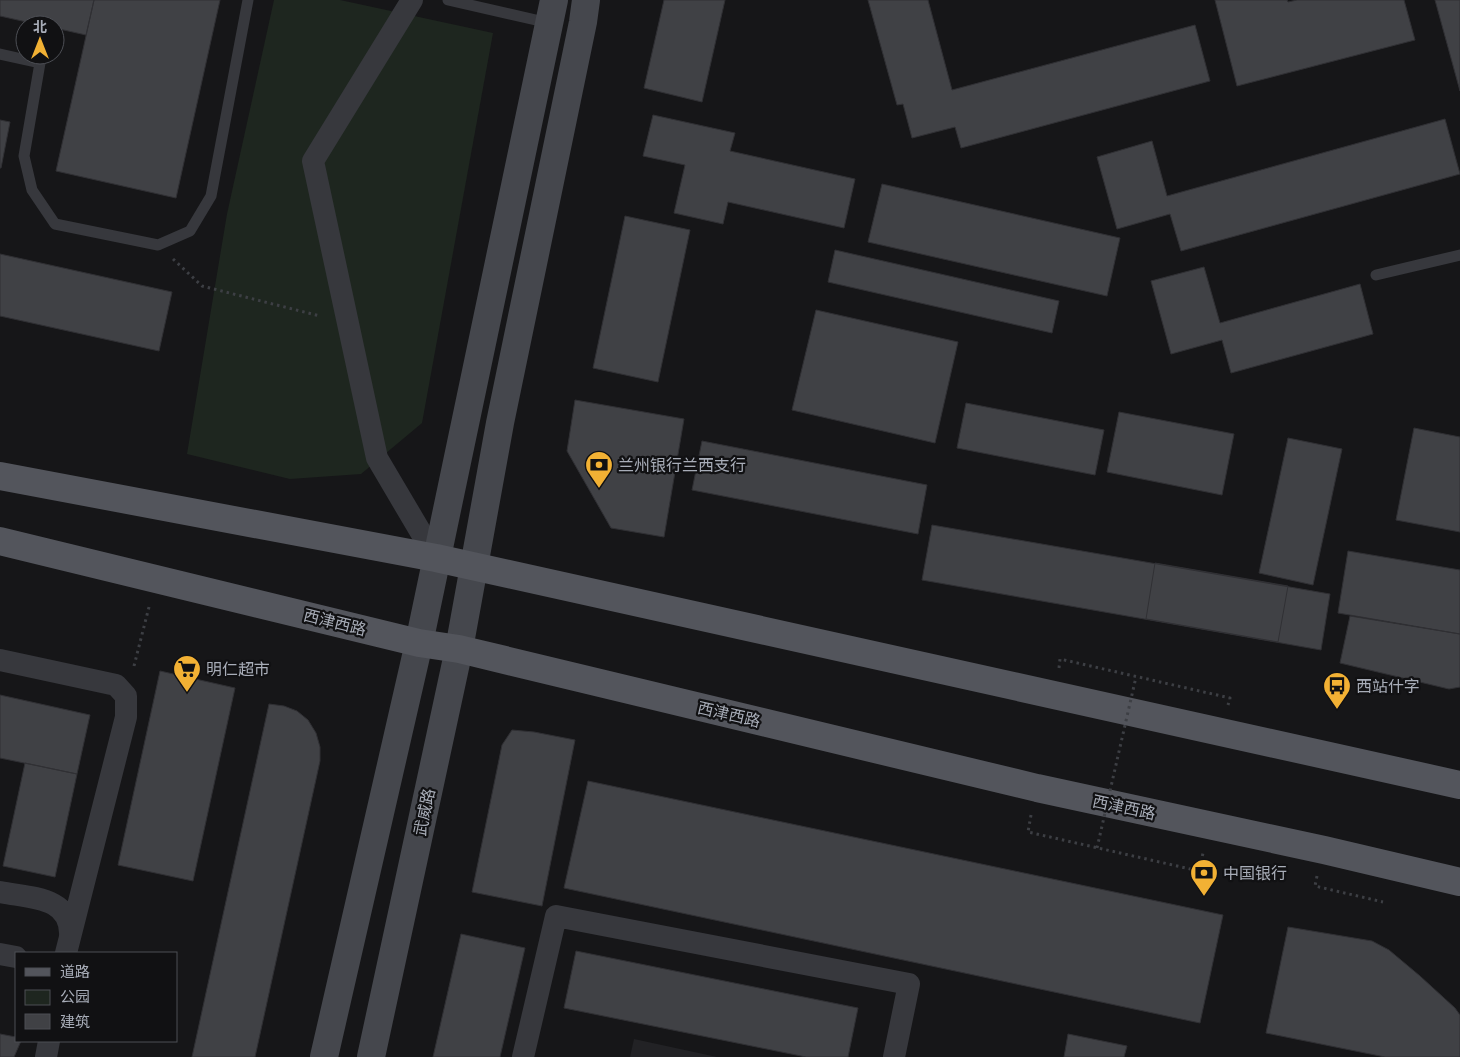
<svg xmlns="http://www.w3.org/2000/svg" width="1460" height="1057" viewBox="0 0 1460 1057" font-family="Arial,'Noto Sans SC',sans-serif">
<style>
.built{fill:#222225}
.green{fill:#1e261f}
.building{fill:#404145;stroke:#303034}
.lines{fill:none;stroke-linecap:round;stroke-linejoin:round}
.path{stroke:#3d3f44;stroke-width:3;stroke-dasharray:2.5 4;stroke-linecap:butt}
.lane{stroke:#37383d;stroke-width:11}
.street{stroke:#37383d;stroke-width:22}
.secondary{stroke:#45474d;stroke-width:28}
.primary{stroke:#53555c;stroke-width:28}
.path-bridge{stroke:#3d3f44;stroke-width:3;stroke-dasharray:2.5 4;stroke-linecap:butt}
.labels{text-anchor:middle;stroke-width:4.5;stroke-linejoin:round;paint-order:stroke}
.poi-label{font-size:16px;fill:#a8adb8;stroke:#111113;text-anchor:start}
.street-label{font-size:16px;fill:#a8adb8;stroke:#111113}
</style>
<rect width="100%" height="100%" fill="#161618"/>
<path class="built" d="M634 1039 717 1057H630Z"/>
<path class="green" d="M274 0H340L493 33 422 423 361 474 290 479 187 454 227 214Z"/>
<path class="building" d="M0 0H94L86 35 55 28V25H40L0 16Z
M94 0H220L176 198 56 171Z
M664 0H725L702 102 644 88Z
M868 0H928L952 90 1195 25 1210 81 961 148 955 127 912 138 903 104 897 105Z
M1215 0H1287L1288 2 1297 0H1404L1415 40 1237 86Z
M1435 0H1460V91Z
M653 115 735 133 730 151 855 179 844 228 728 202 723 224 674 213 685 165 643 156Z
M1445 119 1460 174 1181 251 1170 214 1117 229 1097 157 1152 141 1167 196Z
M0 120 10 122 1 168H0Z
M882 184 1120 238 1107 296 868 242Z
M625 216 690 230 658 382 593 368Z
M835 250 1059 301 1052 333 828 282Z
M0 254 172 292 159 351 0 316Z
M1204 267 1220 323 1360 284 1373 334 1231 373 1222 340 1171 354 1151 281Z
M816 310 958 342 935 443 792 410Z
M575 400 684 419 664 537 611 528 567 451Z
M966 403 1104 430 1095 475 957 448Z
M1119 412 1234 434 1222 495 1107 472Z
M1414 428 1460 437V532L1396 520Z
M1288 438 1342 449 1313 585 1259 573Z
M702 441 927 485 918 534 692 490Z
M932 525 1330 594 1321 650 922 580Z
M1348 551 1460 570V634L1338 613Z
M1155 563 1288 586 1278 642 1146 619Z
M1350 616 1460 634V687L1449 689 1340 663Z
M160 671 235 688 193 881 118 865Z
M0 695 90 715 77 774 0 758Z
M269 704 284 706 297 711 308 720 316 733 320 747V761L255 1057H192Z
M512 730 534 732 575 740 542 906 472 892 502 745Z
M25 763 77 774 55 877 3 866Z
M588 781 1223 915 1200 1023 564 888Z
M1288 927 1372 941 1389 950 1420 976 1455 1008 1460 1015V1057H1385L1266 1033Z
M461 934 525 948 500 1057H433Z
M576 951 858 1008 848 1057H806L564 1008Z
M0 1034 16 1037V1041H21L14 1057H0Z
M1068 1034 1127 1046 1124 1057H1064Z"/>
<g class="lines">
<path class="path" d="M173 259 202 286 320 316
M134 666 149 607
M1059 668 1060 659 1230 698 1228 705
M1031 815 1028 832 1199 871 1203 853
M1317 876 1315 886 1383 902"/>
<path class="lane" d="M448 0 549 23
M0 54 40 63 24 156 32 190 55 224 158 245 190 231 211 196 248 0
M1376 275 1460 255"/>
<path class="street" d="M412 0 313 161 377 458 436 558
M0 660 116 685 126 696V717L66 953
M0 892C29 898 72 896 70 936
M0 954 16 957
M46 1057 49 1041
M523 1057 556 916 909 984 894 1057"/>
<path class="secondary" d="M324 1057 419 643 554 0
M371 1057 459 649 500 423 583 22 586 0"/>
<path class="primary" d="M0 476 436 558 1460 785
M0 541 419 643 459 649 1037 788 1324 850 1460 882"/>
<path class="path-bridge" d="M1097 848 1136 677"/>
</g>
<defs>
<symbol id="bank-pin" viewBox="-11 -11 22 30"><path d="M0 17L-7.5 6A9.5 9.5 0 1 1 7.5 6Z" fill="#f2b134" stroke="#111113"/><path d="M-6-4H6V4H-6ZM0-2.3a2.3 2.3 0 1 0 0 4.6a2.3 2.3 0 1 0 0-4.6Z" fill="#111"/></symbol>
<symbol id="supermarket-pin" viewBox="-11 -11 22 30"><path d="M0 17L-7.5 6A9.5 9.5 0 1 1 7.5 6Z" fill="#f2b134" stroke="#111113"/><path d="M-6-5.5h2.5l.6 2H6L4.5 2H-2.5L-4.4-4H-6ZM-1.5 3.2a1.3 1.3 0 1 0 .1 0ZM3 3.2a1.3 1.3 0 1 0 .1 0Z" fill="#111"/></symbol>
<symbol id="bus-pin" viewBox="-11 -11 22 30"><path d="M0 17L-7.5 6A9.5 9.5 0 1 1 7.5 6Z" fill="#f2b134" stroke="#111113"/><path d="M-5-6H5V4H4V6H2V4H-2V6H-4V4H-5ZM-3.5-4V0h7V-4ZM-3.5 1.2v1.5H-2V1.2ZM2 1.2v1.5H3.5V1.2Z" fill="#111"/></symbol>
</defs>
<g fill-rule="evenodd">
<use href="#bank-pin" x="583" y="449" width="32" height="43"/>
<use href="#supermarket-pin" x="171" y="653" width="32" height="43"/>
<use href="#bus-pin" x="1321" y="670" width="32" height="43"/>
<use href="#bank-pin" x="1188" y="857" width="32" height="43"/>
</g>
<g class="labels">
<g class="poi-label">
<text x="618" y="471">兰州银行兰西支行</text>
<text x="206" y="675">明仁超市</text>
<text x="1356" y="692">西站什字</text>
<text x="1223" y="879">中国银行</text>
</g>
<g class="street-label">
<text transform="translate(335 622) rotate(14)" y="6">西津西路</text>
<text transform="translate(729 714) rotate(13)" y="6">西津西路</text>
<text transform="translate(1124 807) rotate(12)" y="6">西津西路</text>
<text transform="translate(424 812) rotate(-78)" y="6">武威路</text>
</g>
</g>
<rect x="15" y="952" width="162" height="90" fill="#111113" stroke="#4d4f55"/>
<rect x="25" y="968" width="25" height="8" fill="#53555c" stroke="#4d4f55"/>
<text x="60" y="977" font-size="15" fill="#a8adb8">道路</text>
<rect x="25" y="990" width="25" height="15" fill="#1e261f" stroke="#4d4f55"/>
<text x="60" y="1002" font-size="15" fill="#a8adb8">公园</text>
<rect x="25" y="1014" width="25" height="15" fill="#404145" stroke="#4d4f55"/>
<text x="60" y="1027" font-size="15" fill="#a8adb8">建筑</text>
<g transform="translate(40 40)"><circle r="24" fill="#111113" stroke="#4d4f55"/>
<path d="M0-4L9 19L0 12L-9 19Z" fill="#f2b134"/>
<text y="-8" font-size="14" font-weight="bold" text-anchor="middle" fill="#a8adb8">北</text>
</g>
</svg>
